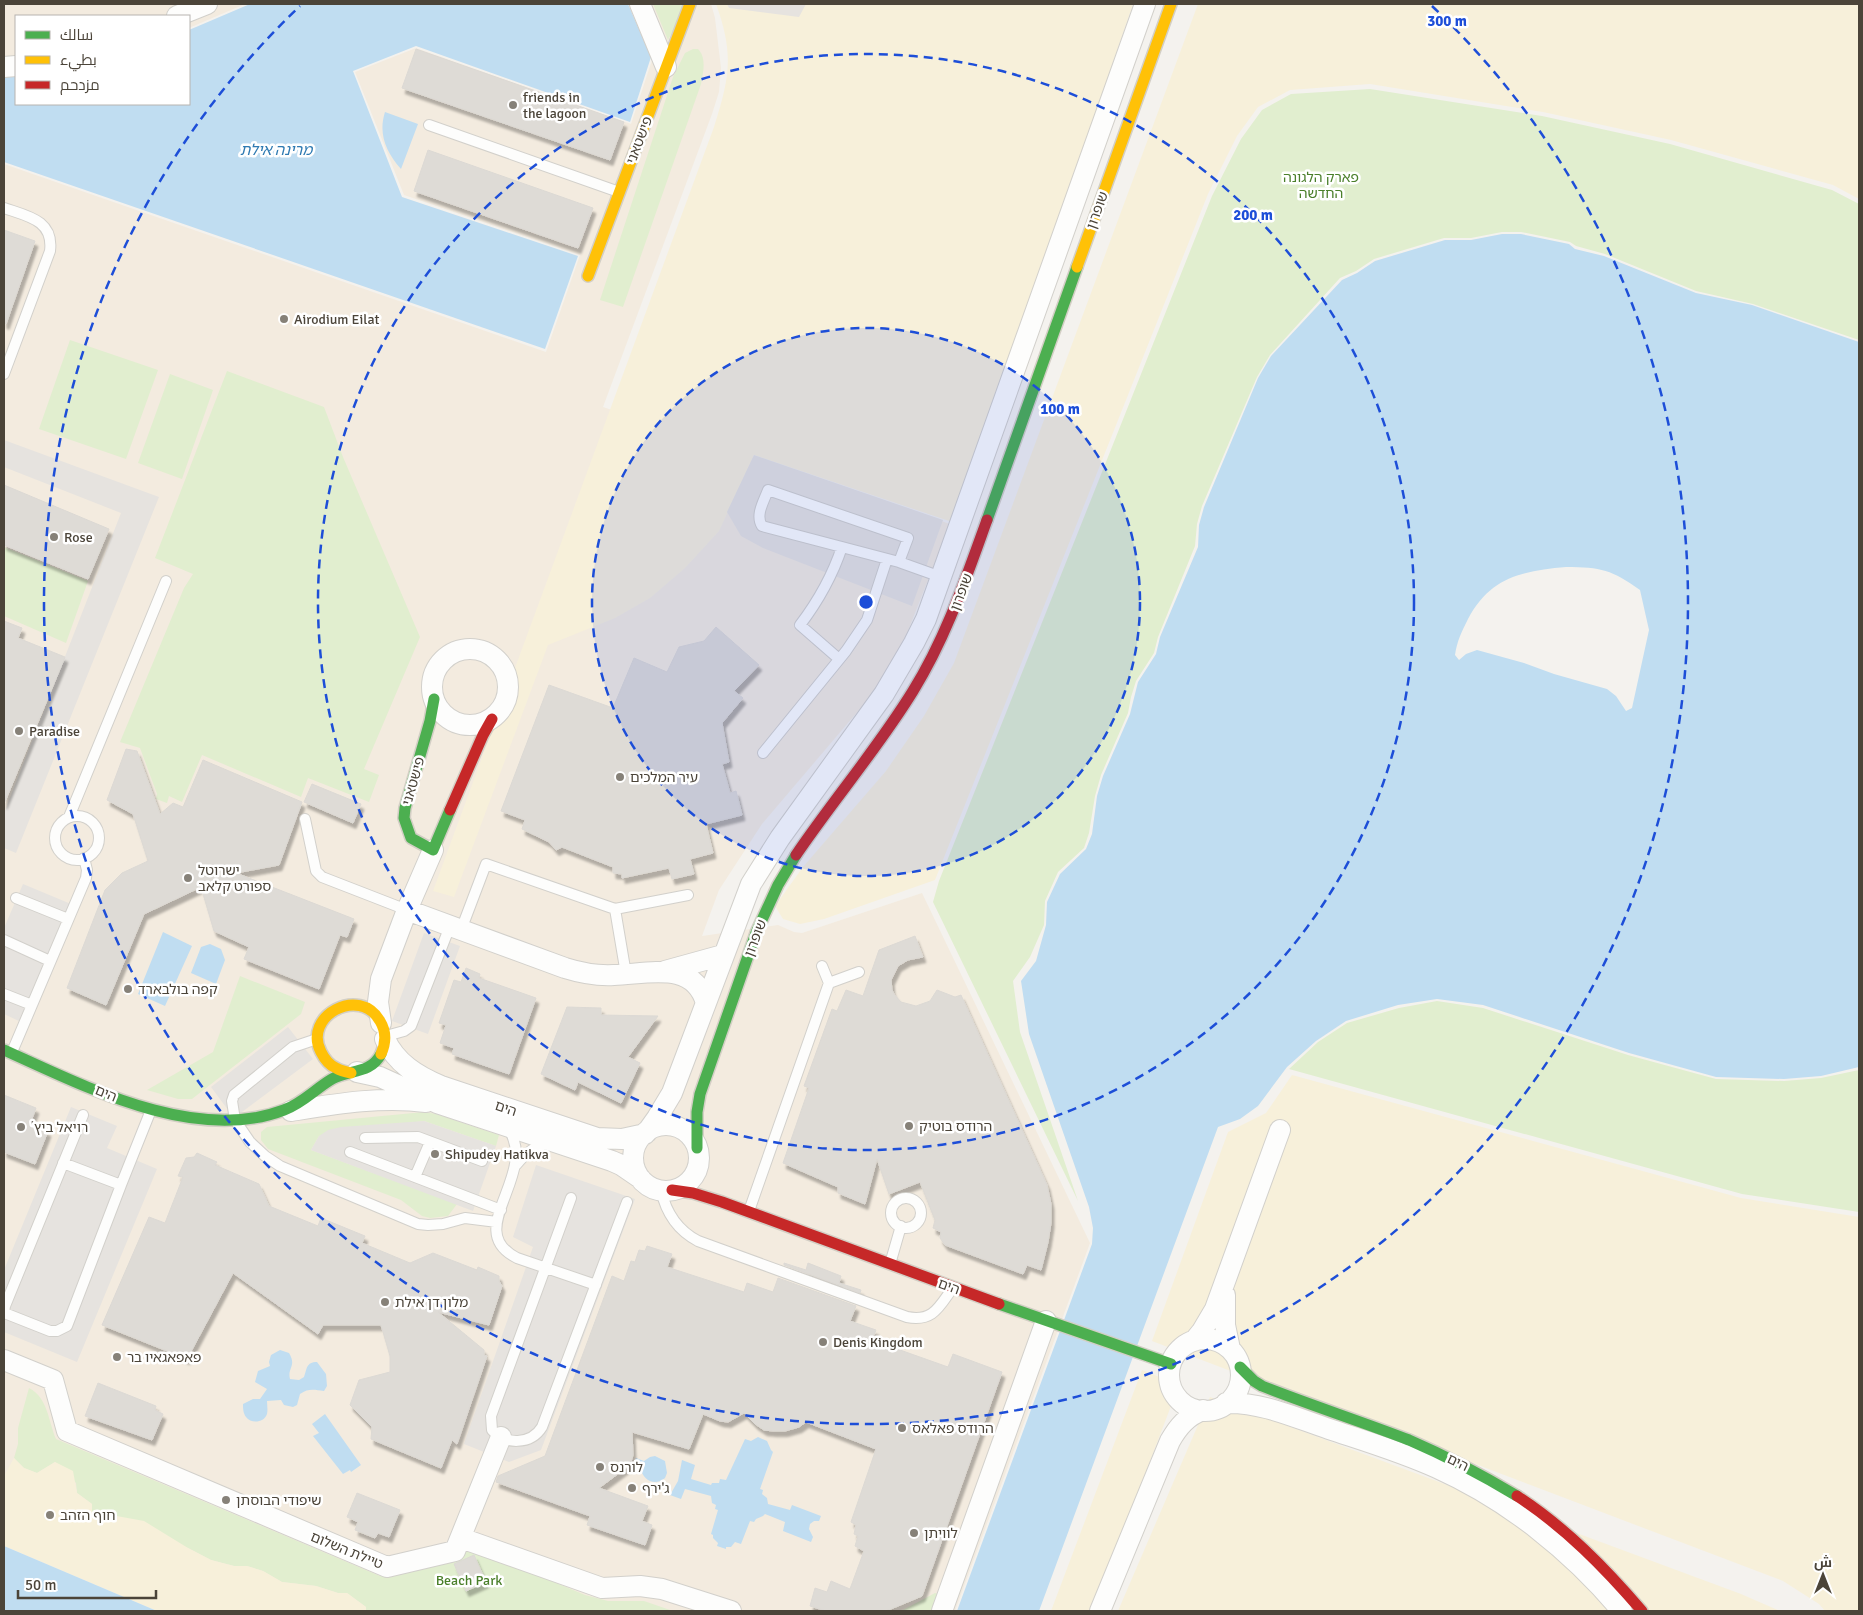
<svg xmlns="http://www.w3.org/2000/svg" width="1863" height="1615" viewBox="0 0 1863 1615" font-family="Signika,Cairo,'Noto Sans Hebrew',sans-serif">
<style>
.commercial{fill:#f3ebdf}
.green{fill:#e1eecf}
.sand{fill:#f7f0da}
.parking{fill:#e6e3df}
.water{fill:#c0ddf1;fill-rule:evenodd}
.building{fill:#dedbd6;stroke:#dcd9d4;filter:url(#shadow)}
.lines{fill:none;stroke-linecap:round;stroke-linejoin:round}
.lane-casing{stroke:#d2d0cb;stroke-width:12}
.street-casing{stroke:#d2d0cb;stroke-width:22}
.fast-casing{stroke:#d3cfc5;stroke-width:14}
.slow-casing{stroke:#d3cfc5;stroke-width:14}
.jam-casing{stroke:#d3cfc5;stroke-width:14}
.lane{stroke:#fdfdfc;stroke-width:10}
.street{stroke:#fdfdfc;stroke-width:20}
.fast{stroke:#4caf50;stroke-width:11}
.slow{stroke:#ffc107;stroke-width:11}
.jam{stroke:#c62828;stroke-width:11}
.ring{fill:none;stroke:#1d4ed8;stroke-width:2.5;stroke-dasharray:9 6}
.poi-dot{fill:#868178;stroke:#fff;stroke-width:2}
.labels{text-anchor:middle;stroke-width:5;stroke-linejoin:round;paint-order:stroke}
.poi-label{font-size:14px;fill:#4b4439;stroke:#fff;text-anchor:start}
.street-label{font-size:14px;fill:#4b4439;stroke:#fff}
.park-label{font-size:14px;fill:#4a7f2a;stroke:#fff}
.water-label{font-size:15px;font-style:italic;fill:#2e7ab2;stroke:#fff}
.centre{fill:#1d4ed8;stroke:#fff;stroke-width:2.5}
.ring-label{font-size:15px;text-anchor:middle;font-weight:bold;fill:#1d4ed8;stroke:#fff;stroke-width:5;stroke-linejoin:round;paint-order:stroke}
</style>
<defs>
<filter id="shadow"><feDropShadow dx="3" dy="5.5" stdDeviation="1" flood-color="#0004"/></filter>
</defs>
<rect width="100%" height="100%" fill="#f4f2ee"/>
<path class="commercial" d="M4 4H245L189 28V16H16V73L4 74Z
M631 4H711L715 18 721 68 719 92 712 114 603 407 950 524 906 636 882 683 762 824 719 890 702 936 778 925 794 932 802 933 922 893 1090 1243 955 1611H162L4 1544V164L546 352 580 255 404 195 355 72 416 48 631 124 653 57Z"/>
<path class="green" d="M653 4H687L668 40Z
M693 49H698C707 58 703 73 701 84L623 307 600 300 673 77 685 53Z
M1370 89 1542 116 1670 144 1832 190 1859 204V340L1753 304 1696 291 1605 254 1576 246 1570 242 1521 232H1502L1471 238H1444L1374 259 1356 271 1340 278 1270 355 1257 377 1202 506 1197 524 1195 546 1158 637 1154 653 1136 681 1131 697 1128 713 1101 775 1095 796 1089 833 1084 848 1058 872 1045 901 1044 925 1030 957 1013 981 1020 1032 1078 1201 933 902 939 881 1212 196 1241 139 1262 110 1291 94Z
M70 340 158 370 126 459 39 429Z
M227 371 324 407 343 457 420 637 364 769 379 775 369 802 308 778 301 797 202 755 182 802 169 796 167 803 156 799 157 794 140 748 120 742 184 588 193 574 155 558Z
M170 374 213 390 182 479 138 463Z
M4 547 88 581 66 643 4 616Z
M240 976 305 1002 301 1014 192 1099H178L147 1090 213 1052Z
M1437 1001 1483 1008 1628 1055 1716 1079 1784 1081 1821 1078 1859 1070V1212L1742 1194 1289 1069 1318 1042 1347 1023 1399 1008Z
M424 1112 436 1114 499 1135 496 1146 424 1121 319 1136 311 1150 457 1204 448 1216 430 1218 422 1216 401 1200 268 1149 261 1140V1132L267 1127Z
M29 1388C48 1398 48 1420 56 1439L380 1576 471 1547 585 1595 608 1601H644L673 1611H366V1607L347 1593H338L316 1586 282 1582 263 1571 247 1566H234L211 1560 188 1548 102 1519 92 1512V1504L77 1493 76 1483 55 1462 37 1473 24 1468 14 1458 18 1444V1428Z
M935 1593 956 1599 951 1611H901Z"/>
<path class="sand" d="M716 4H1133L955 523 754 455 719 531 685 568 650 598 615 618 548 645 454 897 433 891 714 127C730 76 734 54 716 4Z
M1198 4H1859V199L1833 185 1671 140 1543 112 1370 84 1290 90 1258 107 1237 136 1208 194 935 880 824 919 800 924 783 919 775 906 803 867 886 771 924 716 954 663Z
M1292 1075 1741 1198 1859 1217V1611H1825L1819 1604 1783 1581 1152 1341 1228 1132 1266 1113Z
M1142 1370 1179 1385 1093 1611H1051Z
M1210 1397 1741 1594 1780 1611H1118Z
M14 1458 24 1468 37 1473 55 1462 73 1471 77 1493 92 1504V1512L102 1519 111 1515 144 1521 188 1548 211 1560 234 1566H247L263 1571 282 1582 316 1586 338 1593H347L366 1607V1611H157L4 1546V1476Z"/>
<path class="parking" d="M727 4H806L799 17 729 8Z
M4 440 159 497 16 853 4 848V813L121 513 4 467Z
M754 455 943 520 912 606 763 548 741 536 727 512Z
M23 884 71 904 21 1022 4 1014V928Z
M424 933 460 946 428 1034 392 1021Z
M288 1027 313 1059 234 1118 211 1087Z
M71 1107 117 1126 107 1148 157 1169 77 1362 4 1332V1270Z
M424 1121 496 1146 473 1211 311 1150 319 1136 328 1130 341 1127Z
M536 1165 635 1199 541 1450 509 1462 464 1444 533 1247 513 1237Z"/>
<path class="water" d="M250 4H628L651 57 630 122 416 46 353 71 402 197 578 256 545 349 4 162V76L16 75V104H189V30Z
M385 112 418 124 401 169C386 152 378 134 385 112Z
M1502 234H1521L1569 244 1575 249 1604 256 1696 293 1752 305 1859 342V1067L1821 1076 1784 1079 1716 1077 1629 1053 1483 1005 1437 999 1398 1005 1346 1021 1316 1041 1287 1067 1258 1106 1240 1119 1218 1127 1039 1611H957L1092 1244 1093 1228 1089 1207 1029 1034 1021 981 1036 961 1046 925 1047 902 1060 874 1086 849 1092 834 1097 796 1103 776 1130 714 1138 682 1156 654 1160 637 1198 547 1199 525 1204 507 1258 378 1271 356 1342 280 1357 273 1375 261 1445 240H1471ZM1566 567C1601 567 1612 570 1640 590L1649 630 1632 708 1626 711 1616 696 1607 689 1554 674 1524 663 1477 650 1466 654 1459 660 1455 655C1457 641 1462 631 1468 619 1490 577 1522 571 1566 567Z
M163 932 192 946 165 1006 138 994Z
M210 944 221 949 225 960 216 984 191 973 201 947Z
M280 1350 289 1353C297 1366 287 1368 290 1379L299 1380 304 1377C307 1369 306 1362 317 1362L326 1374 327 1386 324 1391C314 1390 309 1388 300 1394L297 1405 293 1407 284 1405 281 1400 267 1401C267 1405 268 1410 267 1414 264 1423 251 1424 246 1417 243 1413 243 1408 243 1404L253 1399H260L267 1389 255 1382 258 1371 270 1366 269 1362 271 1355Z
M325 1414 361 1465 351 1472 350 1470 343 1474 313 1436 319 1433 312 1424Z
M758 1437 767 1441 771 1450 773 1452 760 1489 763 1490 762 1494 767 1498 768 1504 790 1510 792 1505 821 1516 819 1521H814L810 1524 809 1529 813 1537 811 1542 783 1531 785 1522 765 1514 763 1516 756 1519 754 1522 750 1521 741 1544 735 1542 731 1547H726V1549L717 1546 718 1543 713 1538V1535L711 1534 718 1510 715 1509 716 1505 712 1503 711 1496 685 1489 681 1499 670 1495 678 1481 682 1460 695 1465 691 1479 711 1485 712 1483H719L720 1479 726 1480 745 1439 751 1441Z
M655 1456 665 1461 667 1473 665 1478C655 1487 642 1480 641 1468L633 1465 636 1458 644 1461 650 1457Z
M4 1546 157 1611H4Z"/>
<path class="building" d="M416 49 624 122 610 160 402 88Z
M428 150 593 208 578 248 414 191Z
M4 230 35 241 6 324 4 323Z
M4 485 109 529 88 579 4 545Z
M4 621 22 628 18 638 65 657 4 804Z
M716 627 759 665 734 691 743 698 722 723 729 762 722 764 730 793 736 791 742 815 706 824 713 853 690 859 694 874 672 879 669 868 622 878V874L613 873V867L562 847 556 850 549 842 522 829 525 820 501 811 549 685 613 708 634 658 667 672 679 647 704 641Z
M126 749 137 751 160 814 173 803 183 807 203 760 302 802 279 865 236 873 354 919 347 937 340 935 319 989 244 959 249 947 214 931 201 887 144 914 106 1005 67 988 105 890 122 873 148 861 133 814 107 800Z
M312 784 361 804 353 823 304 802Z
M915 936 923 957 908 960 898 966 891 980 892 990 894 994 901 1002 916 1006 930 1001 937 990 955 997 961 995 1047 1185 1051 1204V1223L1048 1242 1041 1270 1027 1265 1023 1274 945 1245 940 1238 941 1232 933 1228 935 1220 920 1182 889 1194 877 1159 865 1204 838 1193V1187L783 1163 809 1088 804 1086 832 1009 837 1011 846 990 863 996 879 950Z
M466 968 480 974 479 978 536 998 509 1074 452 1054 454 1048 440 1043 446 1025 439 1023 454 980 461 982Z
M567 1007 601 1008V1015L658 1016 628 1057 640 1063 621 1103 578 1082 575 1090 541 1074Z
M4 1095 36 1108 30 1124 48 1131 35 1164 4 1152Z
M197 1153 217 1162 215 1165 259 1184 269 1206 318 1226 321 1218 365 1236 362 1243 410 1263 433 1253 477 1270 478 1267 499 1276V1281L502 1286 489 1325 438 1312 484 1350V1355L487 1356 457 1444 452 1440 441 1468 371 1439 372 1427 350 1405 359 1380 390 1372V1356L381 1325H323L318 1334 233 1273 187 1359 102 1325 149 1217 165 1223 183 1177 178 1176 186 1158 194 1157Z
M647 1246 672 1254 667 1267 744 1292 747 1283 773 1292 778 1278 856 1306 850 1321 876 1330 872 1340 948 1367 953 1354 1002 1372 922 1596 886 1611H826L810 1606 815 1588 827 1592 831 1581 850 1589 864 1551 855 1546 858 1536 854 1534 856 1525 851 1522 876 1449 806 1422 799 1427 785 1431H773L764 1430 755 1424 744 1413 728 1422 720 1421 703 1414 689 1449 632 1432 633 1455 630 1465 599 1488 648 1506 642 1521 652 1525 645 1545 587 1525 590 1516 496 1482 498 1476 545 1456 612 1276 624 1281 631 1261 635 1262 639 1250 645 1251Z
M784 1263 806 1270 808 1263 841 1276 839 1283 861 1290 860 1293 784 1265Z
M98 1383 156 1406 155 1410 163 1414 152 1440 85 1416Z
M357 1493 400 1510 389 1537 378 1533 375 1538 355 1530 358 1522 347 1517Z
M474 1555 486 1582 466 1591 454 1564Z"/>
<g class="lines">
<defs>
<path id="lane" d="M429 125 619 192
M4 208C27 216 54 220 50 251L4 374
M899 562 908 538 768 490C764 501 755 515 762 526L899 562 941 577
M839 659 800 625C819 600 832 577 842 547
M763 753 846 651 867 620 887 559
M55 838a22 22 0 1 1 44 0a22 22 0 1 1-44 0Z
M69 817 166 581
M305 819 316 871 322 877 407 910
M16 898 68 919
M615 909 626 974
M461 930 486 864 615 909 688 895
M4 940 50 961
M829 983 859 972
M4 994 32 1005
M386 1036 404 1031 411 1026 450 926
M317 1039 293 1047 234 1095 232 1101 235 1120 250 1142 265 1156 280 1166 418 1224 428 1225 443 1224 465 1218 497 1222
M12 1052 86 878 87 870 84 858
M508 1128C540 1175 461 1230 517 1258L596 1285
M365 1138 418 1137 482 1161
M350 1152 501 1210
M63 1163 121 1185 67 1326 57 1331H50L7 1314 4 1312 5 1306 83 1115
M516 1165C526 1153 534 1146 550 1143
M415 1177 430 1142
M121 1185 151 1110
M661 1190C666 1213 677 1230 698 1241L907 1317C933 1322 939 1307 952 1289
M571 1198 491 1416 492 1430C505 1445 531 1445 542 1427L627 1202
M891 1213a15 15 0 1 1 30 0a15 15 0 1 1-30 0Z
M749 1211 829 983 822 966
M890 1264 901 1226"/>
<path id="street" d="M640 4 666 67
M177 16 207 4
M4 67 16 66
M432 687a38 38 0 1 1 76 0a38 38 0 1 1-76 0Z
M407 910 565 968C581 973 597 976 614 975 648 974 694 960 706 1003
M665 971 723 955
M381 1023 378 1002 381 979 407 910 433 850
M385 1039C396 1063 417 1076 441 1086L597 1138 622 1139 645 1134
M357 1072 380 1077 437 1103 612 1161 621 1165 640 1178
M291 1111C335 1104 381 1096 426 1102
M633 1158a33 33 0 1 1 66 0a33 33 0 1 1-66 0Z
M647 1132 657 1118 672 1093 751 884 780 838 884 694 914 643 926 619 1145 4
M1225 1295V1325L1230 1349
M1169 1375a36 36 0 1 1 72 0a36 36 0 1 1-72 0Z
M1194 1341 1202 1331 1215 1309 1280 1130
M4 1360 53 1380 67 1431 387 1567 455 1551 501 1437
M1226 1403C1262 1402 1296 1418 1329 1429 1365 1441 1402 1452 1437 1468 1508 1500 1572 1551 1622 1611
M461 1538 602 1588 640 1586 662 1589 731 1611
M942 1611 1046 1321
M1100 1611 1170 1441C1178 1427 1187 1416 1203 1410"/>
<path id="fast" d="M987 520 1077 267
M434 699 430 721 405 808 404 818 411 838 433 850 450 810
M4 1050C84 1086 195 1144 284 1110 303 1103 315 1089 332 1079 349 1069 370 1075 381 1054
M697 1148V1112L700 1094 756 933 778 885 796 855
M999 1304 1171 1364
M1240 1367 1254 1381 1262 1386C1310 1405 1360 1421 1409 1440 1446 1456 1482 1475 1517 1496"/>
<path id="slow" d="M1077 267 1171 4
M588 276 690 4
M351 1073C346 1072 341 1071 336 1068 329 1065 324 1058 321 1052 302 1016 360 985 380 1021 386 1031 386 1043 381 1054"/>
<path id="jam" d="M450 810 483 735 492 719
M796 855C834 799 878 748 913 691 946 638 966 578 987 520
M672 1190 693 1193 722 1202 999 1304
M1517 1496C1565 1527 1605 1568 1642 1611"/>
</defs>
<use href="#lane" class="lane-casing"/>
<use href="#street" class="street-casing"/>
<use href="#fast" class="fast-casing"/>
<use href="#slow" class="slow-casing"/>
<use href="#jam" class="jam-casing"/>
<use href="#lane" class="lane"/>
<use href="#street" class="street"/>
<use href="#fast" class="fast"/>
<use href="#slow" class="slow"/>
<use href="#jam" class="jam"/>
</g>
<circle cx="866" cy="602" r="274" fill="#1d4ed8" fill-opacity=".12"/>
<g class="ring">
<circle cx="866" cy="602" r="274"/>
<circle cx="866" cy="602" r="548"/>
<path d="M1432 6A822 822 0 1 1 300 6"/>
</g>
<g class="poi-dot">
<circle cx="513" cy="105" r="5"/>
<circle cx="284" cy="319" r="5"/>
<circle cx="54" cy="537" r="5"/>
<circle cx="19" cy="731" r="5"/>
<circle cx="620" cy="777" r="5"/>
<circle cx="188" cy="878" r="5"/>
<circle cx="128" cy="989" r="5"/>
<circle cx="909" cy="1126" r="5"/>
<circle cx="21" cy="1127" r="5"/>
<circle cx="435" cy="1154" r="5"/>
<circle cx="385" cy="1302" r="5"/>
<circle cx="823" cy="1342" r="5"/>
<circle cx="117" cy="1357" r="5"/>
<circle cx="902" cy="1428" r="5"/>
<circle cx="600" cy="1467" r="5"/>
<circle cx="632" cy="1488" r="5"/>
<circle cx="226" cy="1500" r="5"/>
<circle cx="50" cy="1515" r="5"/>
<circle cx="914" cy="1533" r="5"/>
</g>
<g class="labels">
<g class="poi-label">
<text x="523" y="102">friends in<tspan x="523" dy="16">the lagoon</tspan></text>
<text x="294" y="324">Airodium Eilat</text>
<text x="64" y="542">Rose</text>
<text x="29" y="736">Paradise</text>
<text x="630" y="782">עיר המלכים</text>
<text x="198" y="875">ישרוטל<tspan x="198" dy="16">ספורט קלאב</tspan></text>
<text x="138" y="994">קפה בולבארד</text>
<text x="919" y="1131">הרודס בוטיק</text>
<text x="31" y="1132">'רויאל ביץ</text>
<text x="445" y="1159">Shipudey Hatikva</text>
<text x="395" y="1307">מלון דן אילת</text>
<text x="833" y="1347">Denis Kingdom</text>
<text x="127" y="1362">פאפאגאיו בר</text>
<text x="912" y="1433">הרודס פאלאס</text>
<text x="610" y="1472">לורנס</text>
<text x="642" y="1493">ג'ירף</text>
<text x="236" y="1505">שיפודי הבוסתן</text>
<text x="60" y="1520">חוף הזהב</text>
<text x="924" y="1538">לוויתן</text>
</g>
<g class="street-label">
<text transform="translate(639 140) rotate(-69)" y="5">פישטאני</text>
<text transform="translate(1097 210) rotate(-70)" y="5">שופרון</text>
<text transform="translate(961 592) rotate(-69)" y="5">שופרון</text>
<text transform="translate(413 781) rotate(-74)" y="5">פישטאני</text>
<text transform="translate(755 938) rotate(-69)" y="5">שופרון</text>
<text transform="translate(106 1093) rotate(22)" y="5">הים</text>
<text transform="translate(506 1108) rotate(18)" y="5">הים</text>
<text transform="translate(949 1286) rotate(20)" y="5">הים</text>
<text transform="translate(1458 1462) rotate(26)" y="5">הים</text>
<text transform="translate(347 1550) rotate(22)" y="5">טיילת השלום</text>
</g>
<g class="park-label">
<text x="1321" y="182">פארק הלגונה<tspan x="1321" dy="16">החדשה</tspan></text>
<text x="469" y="1585">Beach Park</text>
</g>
<g class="water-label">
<text x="276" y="155">מרינה אילת</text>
</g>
</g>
<circle cx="866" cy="602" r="8" class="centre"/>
<g class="ring-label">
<text x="1447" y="26">300 m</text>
<text x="1253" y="220">200 m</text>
<text x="1060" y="414">100 m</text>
</g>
<rect width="1863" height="1615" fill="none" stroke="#4b4439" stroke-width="10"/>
<rect x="15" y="15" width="175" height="90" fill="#ffffff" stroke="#b7b4b0"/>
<rect x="25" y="31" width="25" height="8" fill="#4caf50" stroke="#b7b4b0"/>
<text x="60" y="40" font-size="15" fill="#4b4439">سالك</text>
<rect x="25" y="56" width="25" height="8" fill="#ffc107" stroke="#b7b4b0"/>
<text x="60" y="65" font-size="15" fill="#4b4439">بطيء</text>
<rect x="25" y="81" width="25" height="8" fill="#c62828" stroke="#b7b4b0"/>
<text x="60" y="90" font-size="15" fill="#4b4439">مزدحم</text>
<g transform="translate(1823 1575)" stroke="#ffffff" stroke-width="4" paint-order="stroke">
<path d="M0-4L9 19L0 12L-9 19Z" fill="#4b4439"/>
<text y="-8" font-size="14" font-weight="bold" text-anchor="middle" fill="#4b4439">ش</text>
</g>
<path d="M18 1590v8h138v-8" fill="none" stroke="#4b4439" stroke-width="2.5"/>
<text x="25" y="1590" font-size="15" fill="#4b4439" stroke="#ffffff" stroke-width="4" paint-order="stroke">50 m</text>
</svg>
